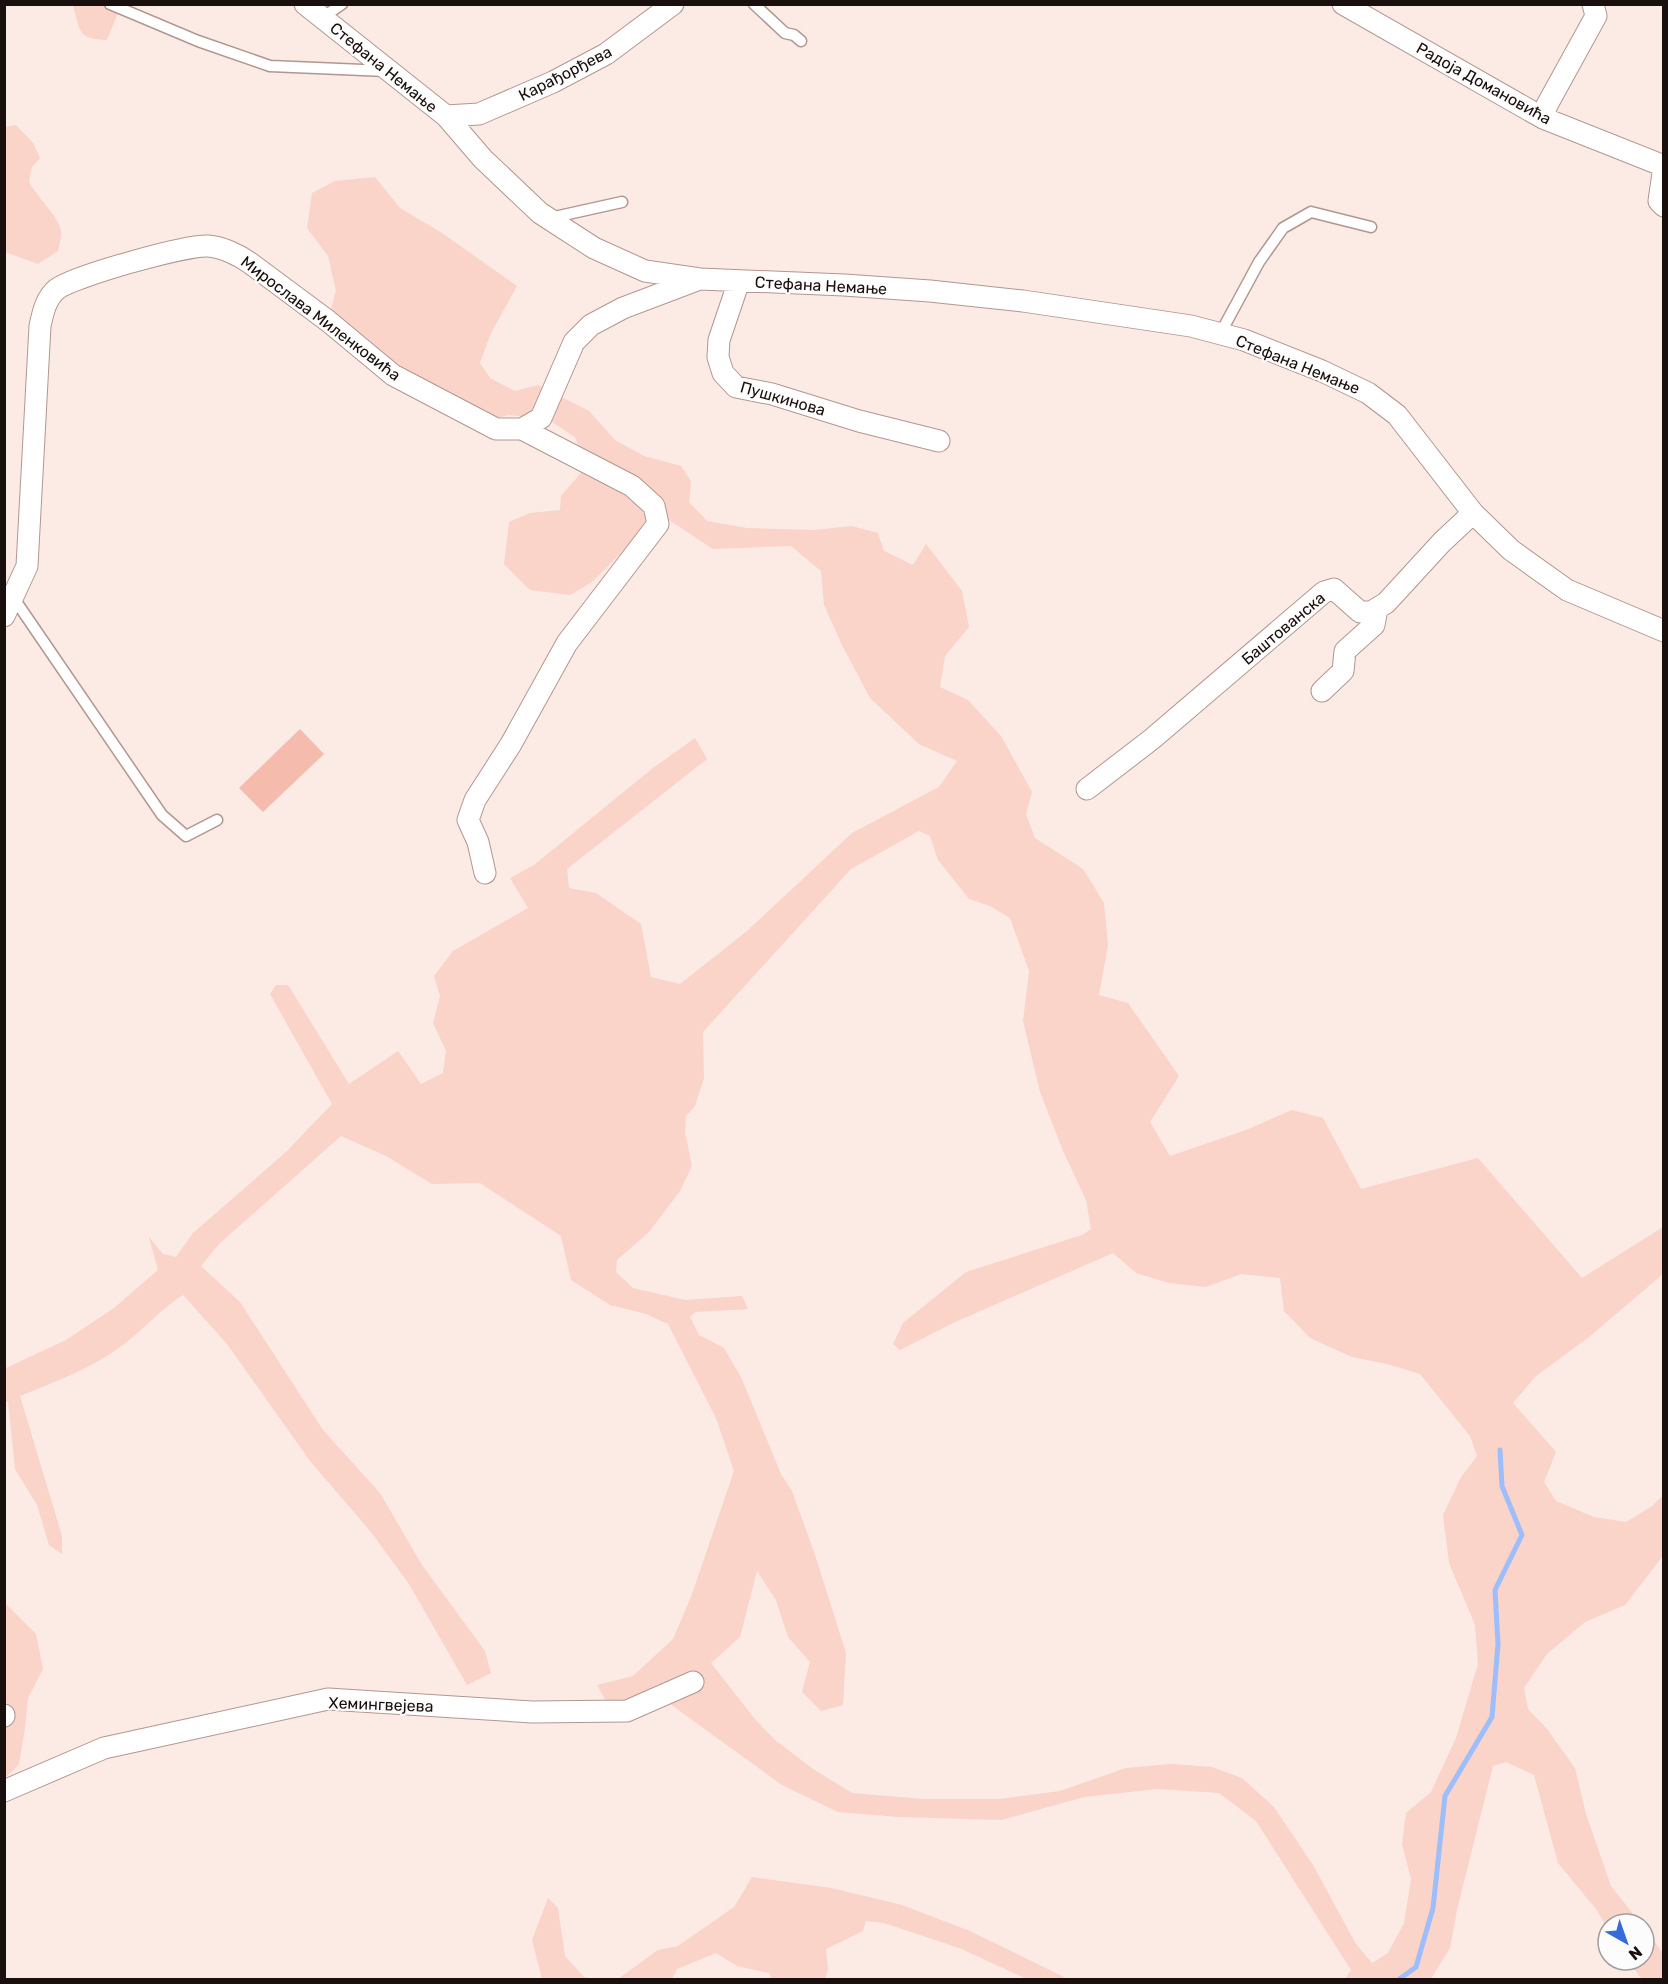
<svg xmlns="http://www.w3.org/2000/svg" width="1668" height="1984" viewBox="0 0 1668 1984" font-family="Rubik,sans-serif">
<style>
.green{fill:#fad3c9;fill-rule:evenodd}
.lines{fill:none;stroke-linecap:round;stroke-linejoin:round}
.stream{stroke:#9dbefa;stroke-width:5}
.building{fill:#f5bbad}
.lane-casing{stroke:#b29790;stroke-width:13}
.street-casing{stroke:#b29790;stroke-width:23}
.lane{stroke:#fff;stroke-width:10}
.street{stroke:#fff;stroke-width:21}
.labels{text-anchor:middle;stroke-width:4.5;stroke-linejoin:round;paint-order:stroke}
.street-label{font-size:16px;fill:#190f0d;stroke:#fcfcfc}
</style>
<rect width="100%" height="100%" fill="#fceae5"/>
<path class="green" d="M73 5H121L107 40C77 39 80 31 73 5Z
M16 125 33 143 40 158 32 167 29 182C36 196 60 218 61 231 62 237 59 245 58 251L38 264 5 252V127Z
M375 177 400 208 442 233 517 286 491 333 480 363 490 378 515 391 538 385 589 411 615 440 644 456 681 466 691 481 689 502 707 521 747 528 814 530 851 526 878 533 884 551 913 565 926 544 962 591 969 627 945 656 940 687 968 700 1001 736 1032 792 1026 814 1035 838 1083 869 1104 903 1108 945 1099 995 1128 1003 1179 1076 1150 1122 1170 1156 1246 1130 1292 1110 1323 1118 1361 1189 1478 1158 1582 1278 1663 1227V1274L1589 1337 1536 1376 1513 1403 1556 1452 1544 1482 1556 1501 1594 1517 1626 1522 1652 1506 1663 1495V1556L1625 1605 1585 1622 1547 1654 1524 1688 1528 1709 1547 1729 1575 1768 1586 1814 1611 1886 1641 1924H1608V1929L1596 1909 1558 1863 1534 1775 1506 1762 1493 1766 1457 1910 1450 1948 1431 1979H1345L1351 1970 1256 1821 1219 1793 1157 1789 1084 1797 1002 1820 899 1817 838 1812 782 1785 655 1693 607 1703 597 1685 633 1676 673 1639 691 1597 734 1471 716 1418 668 1324 646 1314 610 1305 571 1280 561 1236 480 1183 432 1184 386 1156 341 1136 219 1244 201 1266 240 1302 323 1430 380 1493 422 1565 485 1651 491 1673 467 1685 409 1584 371 1532 310 1461 227 1344 183 1295C161 1309 144 1329 123 1345 92 1368 55 1382 20 1396L62 1536V1554L49 1545 37 1505 15 1469 8 1402H5L4 1369 66 1340 114 1308 158 1270 149 1237 163 1254 176 1257 193 1233 286 1152 332 1104 270 994 276 985H288L349 1084 398 1051 421 1084 443 1073 446 1051 433 1023 440 996 434 976 453 951 528 908 510 878 534 865 653 768 695 738 707 759 567 869 569 888 596 893 641 924 651 977 680 984 747 931 852 833 939 787 957 761 919 744 870 698 842 645 824 605 821 571 791 546 713 549 669 520 651 523 592 582 570 595 530 590 504 564 509 522 530 513 560 510 561 496 586 467 575 437 546 418 508 415 481 423 328 321 336 291 328 256 307 228 312 193 335 181ZM919 831 930 836 938 860 969 899 990 906 1010 918 1029 971 1023 1021 1040 1092 1063 1151 1086 1200 1091 1229 1082 1235 966 1272 903 1323 893 1344 900 1350 953 1323 1113 1253 1136 1273 1169 1283 1206 1287 1241 1274 1280 1278 1284 1311 1310 1338 1352 1357 1387 1364 1420 1374 1470 1436 1477 1456 1461 1477 1443 1515 1449 1563 1475 1625 1478 1664 1456 1738 1431 1792 1406 1813 1402 1844 1411 1879 1404 1923 1388 1953 1372 1963 1356 1944 1313 1865 1274 1807 1242 1778 1212 1767 1171 1764 1126 1768 1060 1791 999 1799H924L852 1793 813 1769 775 1740 754 1718 711 1663 740 1637 757 1571 776 1600 788 1637 810 1662 802 1692 821 1711 843 1705 846 1653 815 1555 792 1491 781 1474 741 1377 724 1348 699 1335 690 1317 695 1312 748 1309 742 1296 685 1300 633 1288 616 1272 617 1260 649 1232 680 1191 692 1166 685 1132 686 1116 695 1106 704 1078 703 1032 851 869Z
M5 1603 36 1634 43 1669 28 1698 25 1728 19 1764 5 1778Z
M752 1877 831 1888 902 1905 970 1931 1068 1979H1027L959 1948 884 1923 866 1921 863 1931 826 1949 828 1970 825 1979H771L769 1973 737 1966 716 1953 677 1969 672 1979H618L658 1950 678 1946 734 1907Z
M548 1898 558 1908 565 1956 584 1977 593 1979H542L532 1940Z
M1644 1928 1663 1953V1979H1642L1627 1960H1644Z"/>
<g class="lines">
<path class="stream" d="M1398 1980 1416 1967 1433 1908 1445 1796 1492 1717 1498 1644 1495 1590 1522 1535 1502 1486 1500 1450"/>
</g>
<path class="building" d="M300 729 324 754 263 812 239 788Z"/>
<g class="lines">
<defs>
<path id="lane" d="M110 4 198 41 270 66 386 71
M754 4 785 33 794 35 801 41
M322 18 342 4
M550 218 622 202
M1220 334 1259 262 1283 228 1311 212 1371 227
M13 597 162 815 186 836 217 820"/>
<path id="street" d="M305 4 446 116 483 159 540 213 594 248 645 271 700 279 844 285 930 291 1023 301 1191 326 1244 340 1322 371 1368 393 1397 415 1473 513 1511 550 1567 590 1664 631
M1343 4 1543 118 1664 166 1659 201 1664 206
M446 116 479 114 553 82 606 54 673 4
M1543 118 1547 105 1596 16 1593 4
M739 281 719 340 718 357 723 373 736 387 772 394 859 421 939 441
M4 616 27 566 40 326C43 312 46 298 57 289 75 276 185 245 208 246 222 247 239 255 250 263L328 321 393 375 496 429H522L541 418 574 342 591 325 623 308 697 280
M1322 691 1343 671 1345 651 1374 625 1377 609
M1087 789 1152 739 1324 592 1334 589 1360 612H1371L1386 603 1442 542 1473 513
M485 873 478 842 468 820 475 800 511 744 567 643 658 524 654 506 632 486 522 429
M4 1715V1716
M4 1791 104 1748 328 1699 532 1712 627 1711 693 1682"/>
</defs>
<use href="#lane" class="lane-casing"/>
<use href="#street" class="street-casing"/>
<use href="#lane" class="lane"/>
<use href="#street" class="street"/>
</g>
<g class="labels">
<g class="street-label">
<text transform="translate(384 67) rotate(39)" y="6">Стефана Немање</text>
<text transform="translate(565 73) rotate(-27)" y="6">Карађорђева</text>
<text transform="translate(1484 83) rotate(29)" y="6">Радоја Домановића</text>
<text transform="translate(821 285) rotate(3)" y="6">Стефана Немање</text>
<text transform="translate(321 318) rotate(37)" y="6">Мирослава Миленковића</text>
<text transform="translate(1298 364) rotate(22)" y="6">Стефана Немање</text>
<text transform="translate(783 398) rotate(16)" y="6">Пушкинова</text>
<text transform="translate(1283 628) rotate(-40)" y="6">Баштованска</text>
<text transform="translate(381 1704) rotate(2)" y="6">Хемингвејева</text>
</g>
</g>
<rect width="1668" height="1984" fill="none" stroke="#190f0d" stroke-width="12"/>
<g transform="translate(1626 1942) rotate(140)"><circle r="28" fill="#fcfcfc" stroke="#a19d9c" stroke-width="1.5"/>
<path d="M0-4.5L10 22L0 15L-10 22Z" fill="#356bda"/>
<text y="-9" font-size="16" font-weight="bold" text-anchor="middle" fill="#190f0d">N</text>
</g>
</svg>
